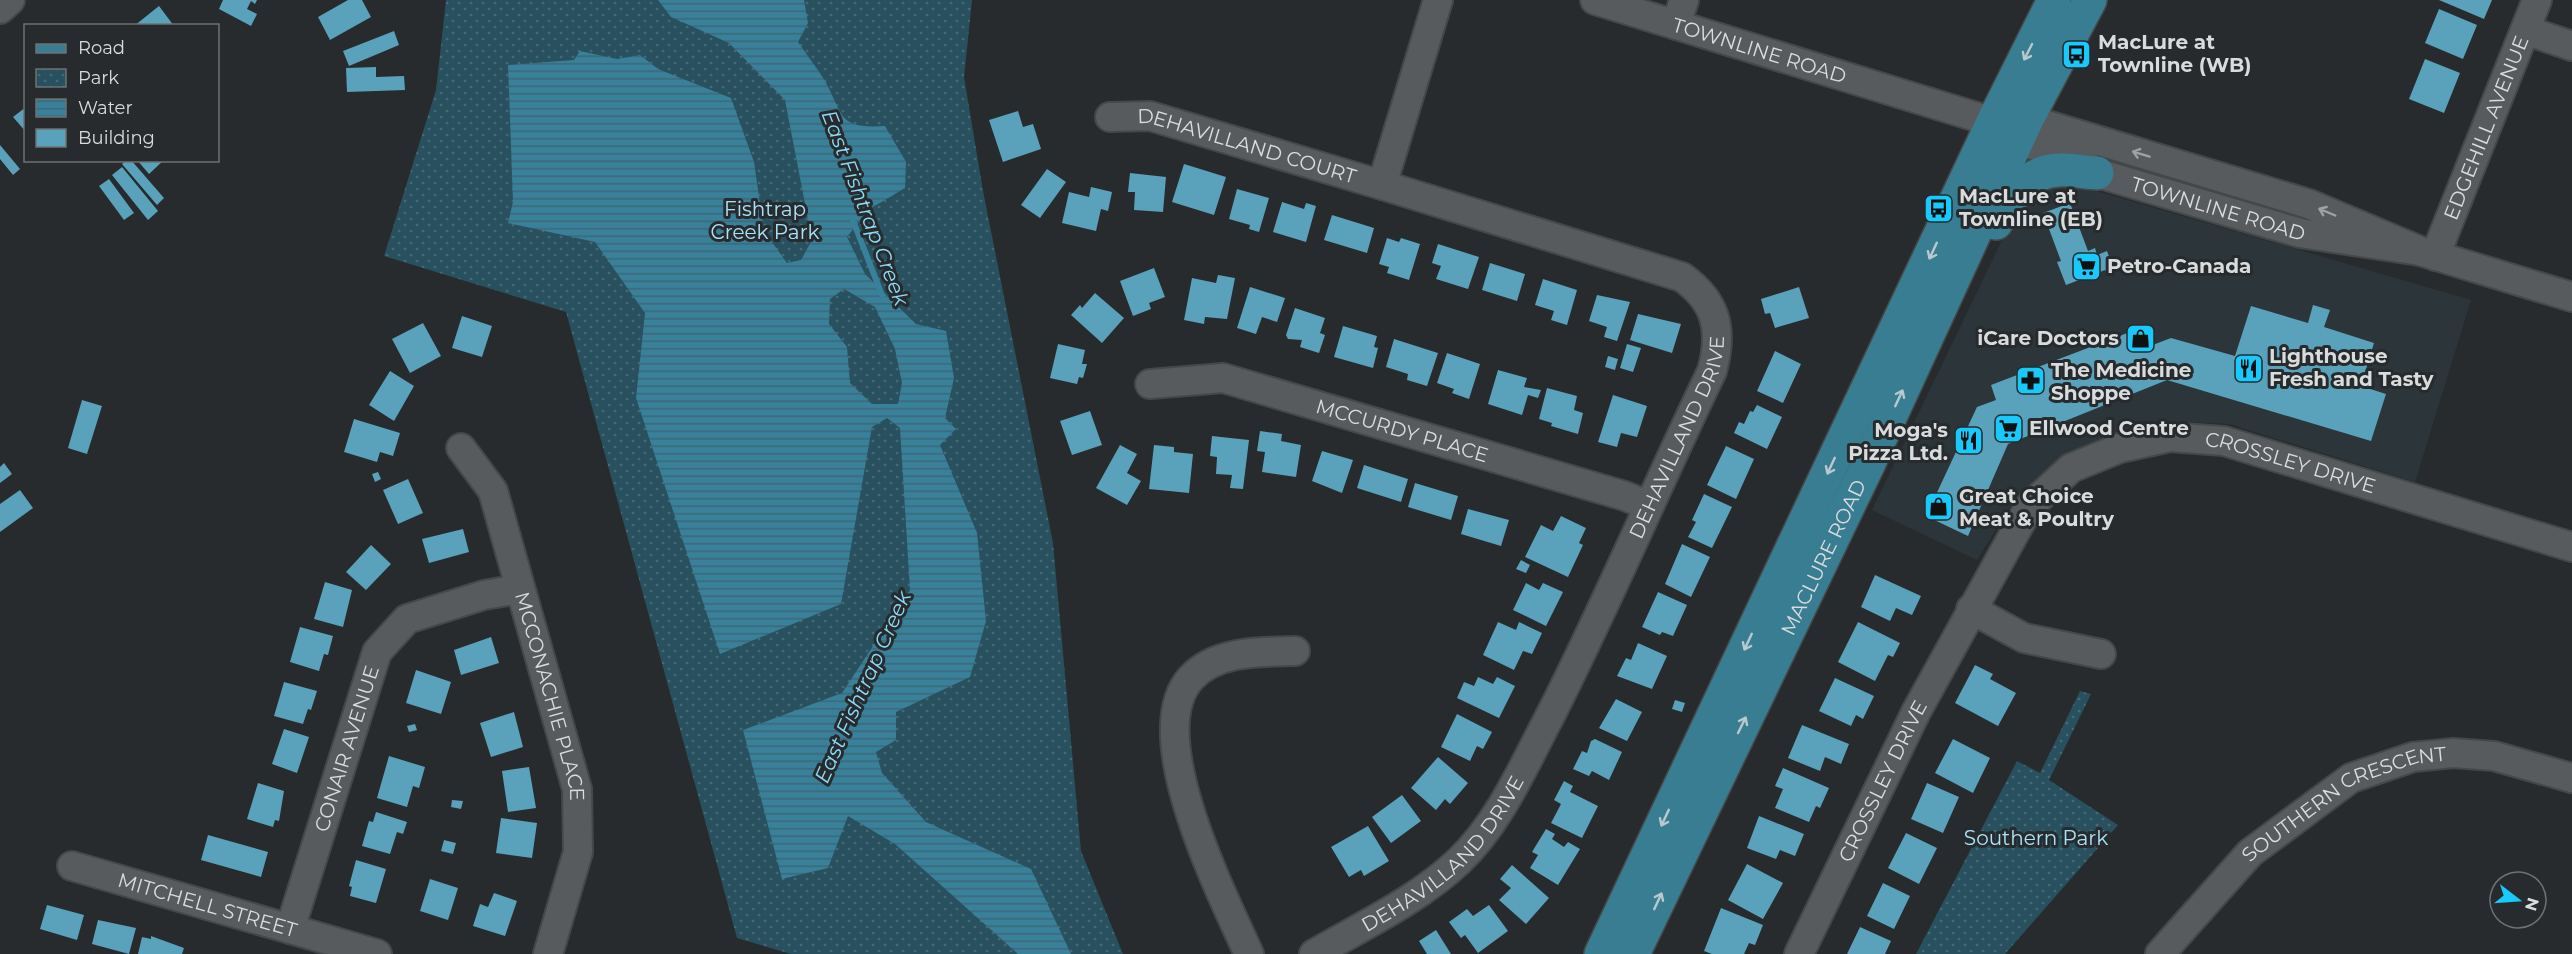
<svg xmlns="http://www.w3.org/2000/svg" width="2572" height="954" viewBox="0 0 2572 954" font-family="Montserrat,sans-serif">
<style>
.built{fill:#2c363a}
.park{fill:url(#park-dots)}
.water{fill:url(#water-rules);fill-rule:evenodd}
.lines{fill:none;stroke-linecap:round;stroke-linejoin:round}
.stream{stroke:#39809a;stroke-width:6}
.building{fill:#5aa1bb}
.minor-casing{stroke:#444849;stroke-width:32}
.major-casing{stroke:#444849;stroke-width:36}
.minor{stroke:#575b5d;stroke-width:28}
.major{stroke:#387d92;stroke-width:33}
.oneway{stroke:#b9c9ce}
.oneway2{stroke:#9ea2a3}
.labels{text-anchor:middle;stroke-width:6;stroke-linejoin:round;paint-order:stroke}
.poi-label{font-size:20px;font-weight:bold;fill:#d9dcdd;stroke:#272b2d;text-anchor:start}
.street-label{font-size:20px;fill:#d9dcdd;stroke:#272b2d}
.park-label{font-size:20px;fill:#a9e3fa;stroke:#272b2d}
.water-label{font-size:21px;font-style:italic;fill:#8bdbfa;stroke:#272b2d}
</style>
<defs>
<pattern id="park-dots" width="8" height="8" patternUnits="userSpaceOnUse" patternTransform="scale(1.5)"><rect width="8" height="8" fill="#28505f"/><path d="M2 2h.1M6 6h.1" fill="none" stroke="#476976" stroke-width="1.8" stroke-linecap="round"/></pattern>
<pattern id="water-rules" width="6" height="5" patternUnits="userSpaceOnUse" patternTransform="scale(1.5)"><rect width="6" height="5" fill="#39809a"/><path d="M0 2.5h6" fill="none" stroke="#3c6777"/></pattern>
</defs>
<rect width="100%" height="100%" fill="#272b2d"/>
<path class="built" d="M2063 185 2083 187 2471 300 2415 482 2229 424 2170 421 2116 432 2061 458 2011 505 1977 560 1872 510 2018 207 2047 188Z"/>
<path class="park" d="M446 0H972L964 77 983 191 1053 543 1081 851 1123 954H791L737 938 566 312 384 256 436 90Z
M2080 691 2091 694 2049 780 2118 825 2005 954H1916L2017 761 2040 773Z"/>
<path class="water" d="M658 0H804L808 23 798 42C807 55 817 68 825 81 844 116 838 129 885 126L906 162 905 188 868 210 847 237 865 274 916 324 946 331 954 378 945 418 956 429 940 445 977 533 986 621 970 677 896 712V740L876 752 882 773 926 822 1031 869 1071 954H1018L895 844 848 816 828 868 782 879 743 730 842 693 910 590 900 428 887 418 872 427 841 604 720 654 636 398 645 313 595 242 508 223 513 202 508 65 574 60 580 51 617 59 640 55 658 69 731 98 754 162 764 231 787 263 801 260 812 240 785 100 729 43 671 17ZM844 289 875 307 895 349 902 383 898 404H872L850 383 847 347 829 324 830 299Z"/>
<g class="lines">
<path class="stream" d="M852 218 882 295"/>
</g>
<path class="building" d="M223 0H257L255 4 251 1 247 9 257 14 251 26 219 9Z
M348 0H362L371 17 330 40 318 17Z
M2439 0H2492L2484 19Z
M159 6 174 26H134Z
M2439 9 2477 25 2463 59 2425 43Z
M394 31 399 45 349 66 343 51Z
M2425 59 2460 73 2444 113 2409 99Z
M376 67V77L404 76 405 90 347 92 346 68Z
M26 107V132L13 117Z
M1018 111 1023 127 1033 124 1041 149 1003 162 989 120Z
M0 145 20 169 13 175 0 159Z
M127 160H131L164 198 157 205 122 164Z
M137 160H164L149 174Z
M1184 164 1226 177 1214 215 1172 202Z
M122 167 158 211 148 220 112 175Z
M1047 169 1066 182 1040 218 1021 205Z
M1130 173 1166 177 1163 212 1134 210 1135 192H1128Z
M109 179 134 213 124 220 99 186Z
M1091 187 1112 192 1108 211 1101 209 1096 231 1062 223 1069 192 1089 197Z
M1237 189 1269 198 1259 232 1249 229 1250 225 1229 219Z
M1282 202 1304 209 1306 203 1316 206 1306 242 1273 232Z
M2070 203 2088 251 2095 248 2097 255 2107 251 2114 270 2107 273 2105 270 2066 285 2057 262 2061 261 2043 213Z
M1332 215 1374 228 1367 253 1324 240Z
M1387 238 1399 242 1401 238 1420 244 1409 280 1387 273 1389 267 1379 264Z
M1438 244 1479 257 1468 289 1436 279 1441 266 1432 263Z
M1490 263 1525 274 1517 301 1482 290Z
M1154 268 1165 297 1149 303 1151 309 1133 316 1120 281Z
M1218 275 1235 278 1227 319 1205 317 1204 324 1184 320 1192 278 1216 283Z
M1543 279 1577 290 1567 325 1551 320 1554 311 1535 305Z
M1250 287 1285 298 1277 322 1262 317 1256 334 1237 328Z
M1799 287 1809 318 1775 328 1770 313 1765 314 1761 299Z
M1095 293 1124 318 1102 343 1071 315 1080 305 1082 308Z
M1597 295 1630 302 1617 341 1604 337 1607 327 1589 321Z
M2313 305 2330 310 2324 327 2374 343 2361 386 2386 394 2371 441 2167 380 2008 444 1968 536 1926 516 1977 407 1996 400 1991 385 2143 327 2150 346 2171 338 2235 356 2251 306 2308 323Z
M1295 308 1325 318 1320 333 1325 335 1319 353 1300 347 1302 340 1288 339 1286 335Z
M1638 314 1681 324 1672 353 1630 340Z
M462 316 492 326 482 357 452 348Z
M423 323 441 356 410 373 392 339Z
M1343 326 1377 336 1374 347 1378 348 1373 368 1334 357Z
M1394 339 1438 353 1427 386 1407 380 1408 374 1386 367Z
M1058 344 1085 350 1082 364H1087L1083 378 1079 377 1077 384 1050 378Z
M1627 344 1641 348 1633 372 1620 368Z
M1775 351 1801 364 1783 403 1757 391Z
M1447 353 1480 364 1469 399 1452 393 1454 389 1437 383Z
M1608 356 1618 359 1615 370 1605 367Z
M1498 370 1527 378 1524 387 1541 390 1538 398 1528 395 1522 415 1488 404Z
M390 371 414 386 394 421 369 405Z
M1547 388 1577 396 1574 410 1583 413 1578 434 1551 426 1552 423 1539 419Z
M1613 395 1647 406 1637 437 1621 433 1617 447 1598 442Z
M82 400 102 406 87 454 68 448Z
M1757 405 1782 417 1767 449 1734 433 1739 422 1744 424 1750 411 1753 412Z
M1090 411 1102 445 1072 455 1060 421Z
M354 419 400 433 393 456 380 452 377 462 344 452Z
M1260 431 1282 434 1281 441 1301 445 1296 477 1262 472 1265 452 1257 451Z
M1212 436 1249 440 1243 489 1230 488 1232 475 1216 474 1217 457 1210 456Z
M1120 445 1137 454 1127 473 1141 481 1127 505 1096 488Z
M1154 445 1174 447V452L1193 454 1189 493 1149 489Z
M1726 446 1754 459 1736 499 1707 485Z
M1322 451 1353 460 1342 493 1312 481Z
M4 463 12 474 0 483V467Z
M1364 465 1408 479 1401 502 1357 488Z
M378 472 381 479 375 482 372 474Z
M408 479 423 513 398 524 383 490Z
M1415 483 1458 496 1451 520 1408 507Z
M20 490 33 508 0 532V504Z
M1704 494 1732 507 1712 548 1688 537 1696 522 1692 520Z
M1468 509 1509 520 1501 546 1461 534Z
M1561 516 1586 528 1579 543 1583 545 1568 577 1525 557 1541 525 1553 531Z
M463 529 469 552 429 563 422 539Z
M1682 544 1710 557 1691 597 1665 584Z
M371 545 391 564 366 590 346 572Z
M1521 560 1530 565 1526 573 1516 569Z
M1875 575 1921 596 1912 615 1896 608 1890 621 1861 607Z
M325 582 352 590 343 627 314 619Z
M1526 583 1539 590 1543 583 1563 592 1546 626 1513 610Z
M1658 592 1687 605 1673 636 1662 632 1660 635 1642 627Z
M1498 622 1516 630 1519 622 1542 633 1532 654 1523 651 1514 670 1483 655Z
M1858 622 1900 643 1893 657 1888 655 1875 681 1838 662Z
M300 627 333 636 328 655 324 654 319 671 290 662Z
M491 637 499 663 461 675 454 650Z
M1638 643 1667 656 1652 689 1617 676 1626 658 1631 660Z
M1975 665 1993 674 1990 679 2016 693 1998 726 1955 703Z
M416 670 451 682 441 714 406 703Z
M1478 677 1493 684 1497 677 1515 686 1499 718 1457 698 1464 682 1474 686Z
M1835 678 1874 696 1863 719 1856 715 1851 726 1819 711Z
M284 682 317 691 311 710 308 709 303 724 274 716Z
M1616 699 1642 712 1627 741 1599 728Z
M1675 700 1685 703 1682 712 1672 709Z
M514 712 523 747 491 757 480 723Z
M1457 714 1492 732 1483 749 1477 746 1470 761 1441 747Z
M415 724 417 730 409 732 407 726Z
M1802 725 1849 744 1841 764 1825 757 1820 771 1788 758Z
M284 729 309 737 297 773 272 764Z
M1595 739 1622 752 1609 780 1592 771 1589 776 1573 769 1582 751 1587 753 1591 741Z
M1953 739 1990 758 1973 793 1935 773Z
M389 756 425 767 419 788 413 786 407 807 377 798Z
M1438 757 1468 783 1450 804 1445 799 1436 810 1411 788Z
M529 767 536 808 508 812 502 771Z
M1783 768 1829 788 1820 808 1816 806 1809 822 1775 808 1783 789 1775 786Z
M1564 781 1573 786 1570 792 1598 806 1582 838 1551 823 1561 804 1554 800Z
M258 783 284 791 279 821 275 820 273 827 247 819Z
M1927 783 1959 797 1943 833 1911 819Z
M1402 795 1421 821 1391 843 1372 817Z
M452 800 463 801 461 809 451 807Z
M376 812 407 822 403 834 397 832 390 854 362 846 369 821 373 822Z
M1759 816 1804 834 1795 856 1780 850 1776 859 1747 848Z
M501 818 537 823 532 858 496 853Z
M1368 826 1389 861 1364 876 1361 870 1349 877 1331 847Z
M1546 829 1555 834 1552 839 1564 847 1568 842 1580 849 1558 885 1530 868 1538 855 1532 852Z
M1906 833 1937 848 1919 884 1888 868Z
M208 835 268 852 261 877 201 860Z
M444 840 456 843 453 854 441 851Z
M356 860 386 869 376 903 350 896 352 887 349 886Z
M1747 864 1783 883 1763 919 1728 900Z
M1512 865 1549 898 1526 924 1499 900 1511 888 1500 879Z
M430 879 458 888 448 920 420 911Z
M1883 883 1910 896 1894 929 1867 916Z
M494 893 517 901 505 936 473 926 480 904 488 907Z
M47 905 84 915 77 940 40 929Z
M1489 905 1508 931 1478 953 1465 935 1461 938 1449 922 1467 909 1473 916Z
M1721 908 1763 925 1755 945 1749 943 1744 954H1712L1704 951Z
M98 920 136 928 129 954 92 944Z
M1860 927 1891 941 1885 954H1847Z
M1436 930 1451 954H1427L1419 941Z
M151 936 184 948 182 954H138L142 937 151 939Z"/>
<g class="lines">
<defs>
<g id="minor">
<path id="s1" d="M1595 0 1993 122 2017 140 2081 161 2097 173 2300 233 2420 251"/>
<path d="M0 9 10 0"/>
<path d="M1676 25 1684 0"/>
<path d="M2525 30 2572 46"/>
<path id="s2" d="M1110 117 1150 116 1382 185"/>
<path d="M2006 121 2027 119 2309 204 2420 251 2572 297"/>
<path id="s3" d="M2435 256 2537 0"/>
<path id="s4" d="M1150 384 1223 378 1625 496 1649 506"/>
<path id="s5" d="M461 448 493 491 577 789 578 852 548 954"/>
<path d="M1971 609 2024 638 2101 654"/>
<path id="s6" d="M72 866 377 954"/>
<path id="s7" d="M290 929 377 652 407 619 484 595 519 589"/>
<path d="M1249 954C1223 896 1140 734 1191 678 1217 650 1261 652 1295 651"/>
<path id="s8" d="M1314 954C1362 926 1418 900 1459 861 1500 822 1524 765 1550 716 1608 602 1657 485 1712 371 1723 330 1717 302 1682 277L1382 185 1438 0"/>
<path id="s9" d="M1799 954 1916 712 2029 507 2071 468 2120 448 2170 437 2224 441 2572 547"/>
<path id="s10" d="M2160 954 2250 853 2351 778 2413 757 2453 753 2494 756 2572 778"/>
</g>
<g id="major">
<path d="M1996 223C2009 198 2027 171 2059 170 2072 169 2085 173 2097 173"/>
<path d="M1601 954 1993 122 2054 0"/>
<path id="s11" d="M1633 954 1868 465 2027 119 2090 0"/>
</g>
</defs>
<use href="#minor" class="minor-casing"/>
<use href="#major" class="major-casing"/>
<use href="#minor" class="minor"/>
<use href="#major" class="major"/>
</g>
<defs><path id="oneway-shaft" d="M-6 0H5M1.5-3L5.5 0L1.5 3" fill="none" stroke-width="1.6" stroke-linecap="round" stroke-linejoin="round" transform="scale(1.5)"/></defs>
<g class="oneway">
<use href="#oneway-shaft" transform="translate(2028 52) rotate(117)"/>
<use href="#oneway-shaft" transform="translate(1933 251) rotate(115)"/>
<use href="#oneway-shaft" transform="translate(1899 398) rotate(-65)"/>
<use href="#oneway-shaft" transform="translate(1831 466) rotate(115)"/>
<use href="#oneway-shaft" transform="translate(1748 642) rotate(115)"/>
<use href="#oneway-shaft" transform="translate(1742 725) rotate(-64)"/>
<use href="#oneway-shaft" transform="translate(1665 818) rotate(115)"/>
<use href="#oneway-shaft" transform="translate(1658 901) rotate(-65)"/>
</g>
<g class="oneway2">
<use href="#oneway-shaft" transform="translate(2141 154) rotate(-163)"/>
<use href="#oneway-shaft" transform="translate(2327 212) rotate(-157)"/>
</g>
<defs>
<symbol id="bus-square" viewBox="-11 -11 22 22"><rect x="-9" y="-9" width="18" height="18" rx="4" fill="#17cafb" stroke="#272b2d"/><path d="M-5-6H5V4H4V6H2V4H-2V6H-4V4H-5ZM-3.5-4V0h7V-4ZM-3.5 1.2v1.5H-2V1.2ZM2 1.2v1.5H3.5V1.2Z" fill="#111"/></symbol>
<symbol id="supermarket-square" viewBox="-11 -11 22 22"><rect x="-9" y="-9" width="18" height="18" rx="4" fill="#17cafb" stroke="#272b2d"/><path d="M-6-5.5h2.5l.6 2H6L4.5 2H-2.5L-4.4-4H-6ZM-1.5 3.2a1.3 1.3 0 1 0 .1 0ZM3 3.2a1.3 1.3 0 1 0 .1 0Z" fill="#111"/></symbol>
<symbol id="shop-square" viewBox="-11 -11 22 22"><rect x="-9" y="-9" width="18" height="18" rx="4" fill="#17cafb" stroke="#272b2d"/><path d="M-5-2.5h2.3a2.7 3.5 0 0 1 5.4 0H5L5.5 6h-11ZM-1.5-2.5h3a1.5 2.3 0 0 0-3 0Z" fill="#111"/></symbol>
<symbol id="restaurant-square" viewBox="-11 -11 22 22"><rect x="-9" y="-9" width="18" height="18" rx="4" fill="#17cafb" stroke="#272b2d"/><path d="M-5-6h1v4h1v-4h1v4h1v-4h1v5L-1.5 .5V6h-2V.5L-5-1ZM5-6V6H3V1.5H1.5Q1.5-4 5-6Z" fill="#111"/></symbol>
<symbol id="pharmacy-square" viewBox="-11 -11 22 22"><rect x="-9" y="-9" width="18" height="18" rx="4" fill="#17cafb" stroke="#272b2d"/><path d="M-2-6h4v4h4v4h-4v4h-4v-4h-4v-4h4Z" fill="#111"/></symbol>
</defs>
<g fill-rule="evenodd">
<use href="#bus-square" x="2060" y="38" width="33" height="33"/>
<use href="#bus-square" x="1922" y="192" width="33" height="33"/>
<use href="#supermarket-square" x="2070" y="250" width="33" height="33"/>
<use href="#shop-square" x="2124" y="322" width="33" height="33"/>
<use href="#restaurant-square" x="2232" y="352" width="33" height="33"/>
<use href="#pharmacy-square" x="2014" y="364" width="33" height="33"/>
<use href="#supermarket-square" x="1992" y="412" width="33" height="33"/>
<use href="#restaurant-square" x="1952" y="424" width="33" height="33"/>
<use href="#shop-square" x="1922" y="490" width="33" height="33"/>
</g>
<g class="labels">
<g class="poi-label">
<text x="2098" y="49">MacLure at<tspan x="2098" dy="23">Townline (WB)</tspan></text>
<text x="1959" y="203">MacLure at<tspan x="1959" dy="23">Townline (EB)</tspan></text>
<text x="2107" y="273">Petro-Canada</text>
<text x="2119" y="345" text-anchor="end">iCare Doctors</text>
<text x="2269" y="363">Lighthouse<tspan x="2269" dy="23">Fresh and Tasty</tspan></text>
<text x="2051" y="377">The Medicine<tspan x="2051" dy="23">Shoppe</tspan></text>
<text x="2029" y="435">Ellwood Centre</text>
<text x="1948" y="437" text-anchor="end">Moga's<tspan x="1948" dy="23">Pizza Ltd.</tspan></text>
<text x="1959" y="503">Great Choice<tspan x="1959" dy="23">Meat &amp; Poultry</tspan></text>
</g>
<g class="street-label">
<text dy="7" stroke="none"><textPath href="#s1" startOffset="172">TOWNLINE ROAD</textPath></text>
<text dy="7" stroke="none"><textPath href="#s3" startOffset="138">EDGEHILL AVENUE</textPath></text>
<text dy="7" stroke="none"><textPath href="#s2" startOffset="141">DEHAVILLAND COURT</textPath></text>
<text dy="7" stroke="none"><textPath href="#s1" startOffset="660">TOWNLINE ROAD</textPath></text>
<text dy="7" stroke="none"><textPath href="#s4" startOffset="260">MCCURDY PLACE</textPath></text>
<text dy="7" stroke="none"><textPath href="#s8" startOffset="652">DEHAVILLAND DRIVE</textPath></text>
<text dy="7" stroke="none"><textPath href="#s9" startOffset="788">CROSSLEY DRIVE</textPath></text>
<text dy="7" stroke="none"><textPath href="#s11" startOffset="440">MACLURE ROAD</textPath></text>
<text dy="7" stroke="none"><textPath href="#s5" startOffset="267">MCCONACHIE PLACE</textPath></text>
<text dy="7" stroke="none"><textPath href="#s7" startOffset="189">CONAIR AVENUE</textPath></text>
<text dy="7" stroke="none"><textPath href="#s9" startOffset="192">CROSSLEY DRIVE</textPath></text>
<text dy="7" stroke="none"><textPath href="#s10" startOffset="244">SOUTHERN CRESCENT</textPath></text>
<text dy="7" stroke="none"><textPath href="#s8" startOffset="166">DEHAVILLAND DRIVE</textPath></text>
<text dy="7" stroke="none"><textPath href="#s6" startOffset="141">MITCHELL STREET</textPath></text>
</g>
<g class="park-label">
<text x="765" y="216">Fishtrap<tspan x="765" dy="23">Creek Park</tspan></text>
<text x="2036" y="845">Southern Park</text>
</g>
<g class="water-label">
<text transform="translate(865 208) rotate(69)" y="7">East Fishtrap Creek</text>
<text transform="translate(863 687) rotate(-66)" y="7">East Fishtrap Creek</text>
</g>
</g>
<rect x="24" y="24" width="195" height="138" fill="#272b2d" stroke="#6e7273" stroke-width="1.5"/>
<rect x="36" y="44" width="30" height="9" fill="#387d92" stroke="#6e7273" stroke-width="1.5"/>
<text x="78" y="54" font-size="18" fill="#d9dcdd">Road</text>
<rect x="36" y="69" width="30" height="18" fill="url(#park-dots)" stroke="#6e7273" stroke-width="1.5"/>
<text x="78" y="84" font-size="18" fill="#d9dcdd">Park</text>
<rect x="36" y="99" width="30" height="18" fill="url(#water-rules)" stroke="#6e7273" stroke-width="1.5"/>
<text x="78" y="114" font-size="18" fill="#d9dcdd">Water</text>
<rect x="36" y="129" width="30" height="18" fill="#5aa1bb" stroke="#6e7273" stroke-width="1.5"/>
<text x="78" y="144" font-size="18" fill="#d9dcdd">Building</text>
<g transform="translate(2518 900) rotate(107)"><circle r="28" fill="#272b2d" stroke="#6e7273" stroke-width="1.5"/>
<path d="M0-4.5L10 22L0 15L-10 22Z" fill="#17cafb"/>
<text y="-9" font-size="16" font-weight="bold" text-anchor="middle" fill="#d9dcdd">N</text>
</g>
</svg>
